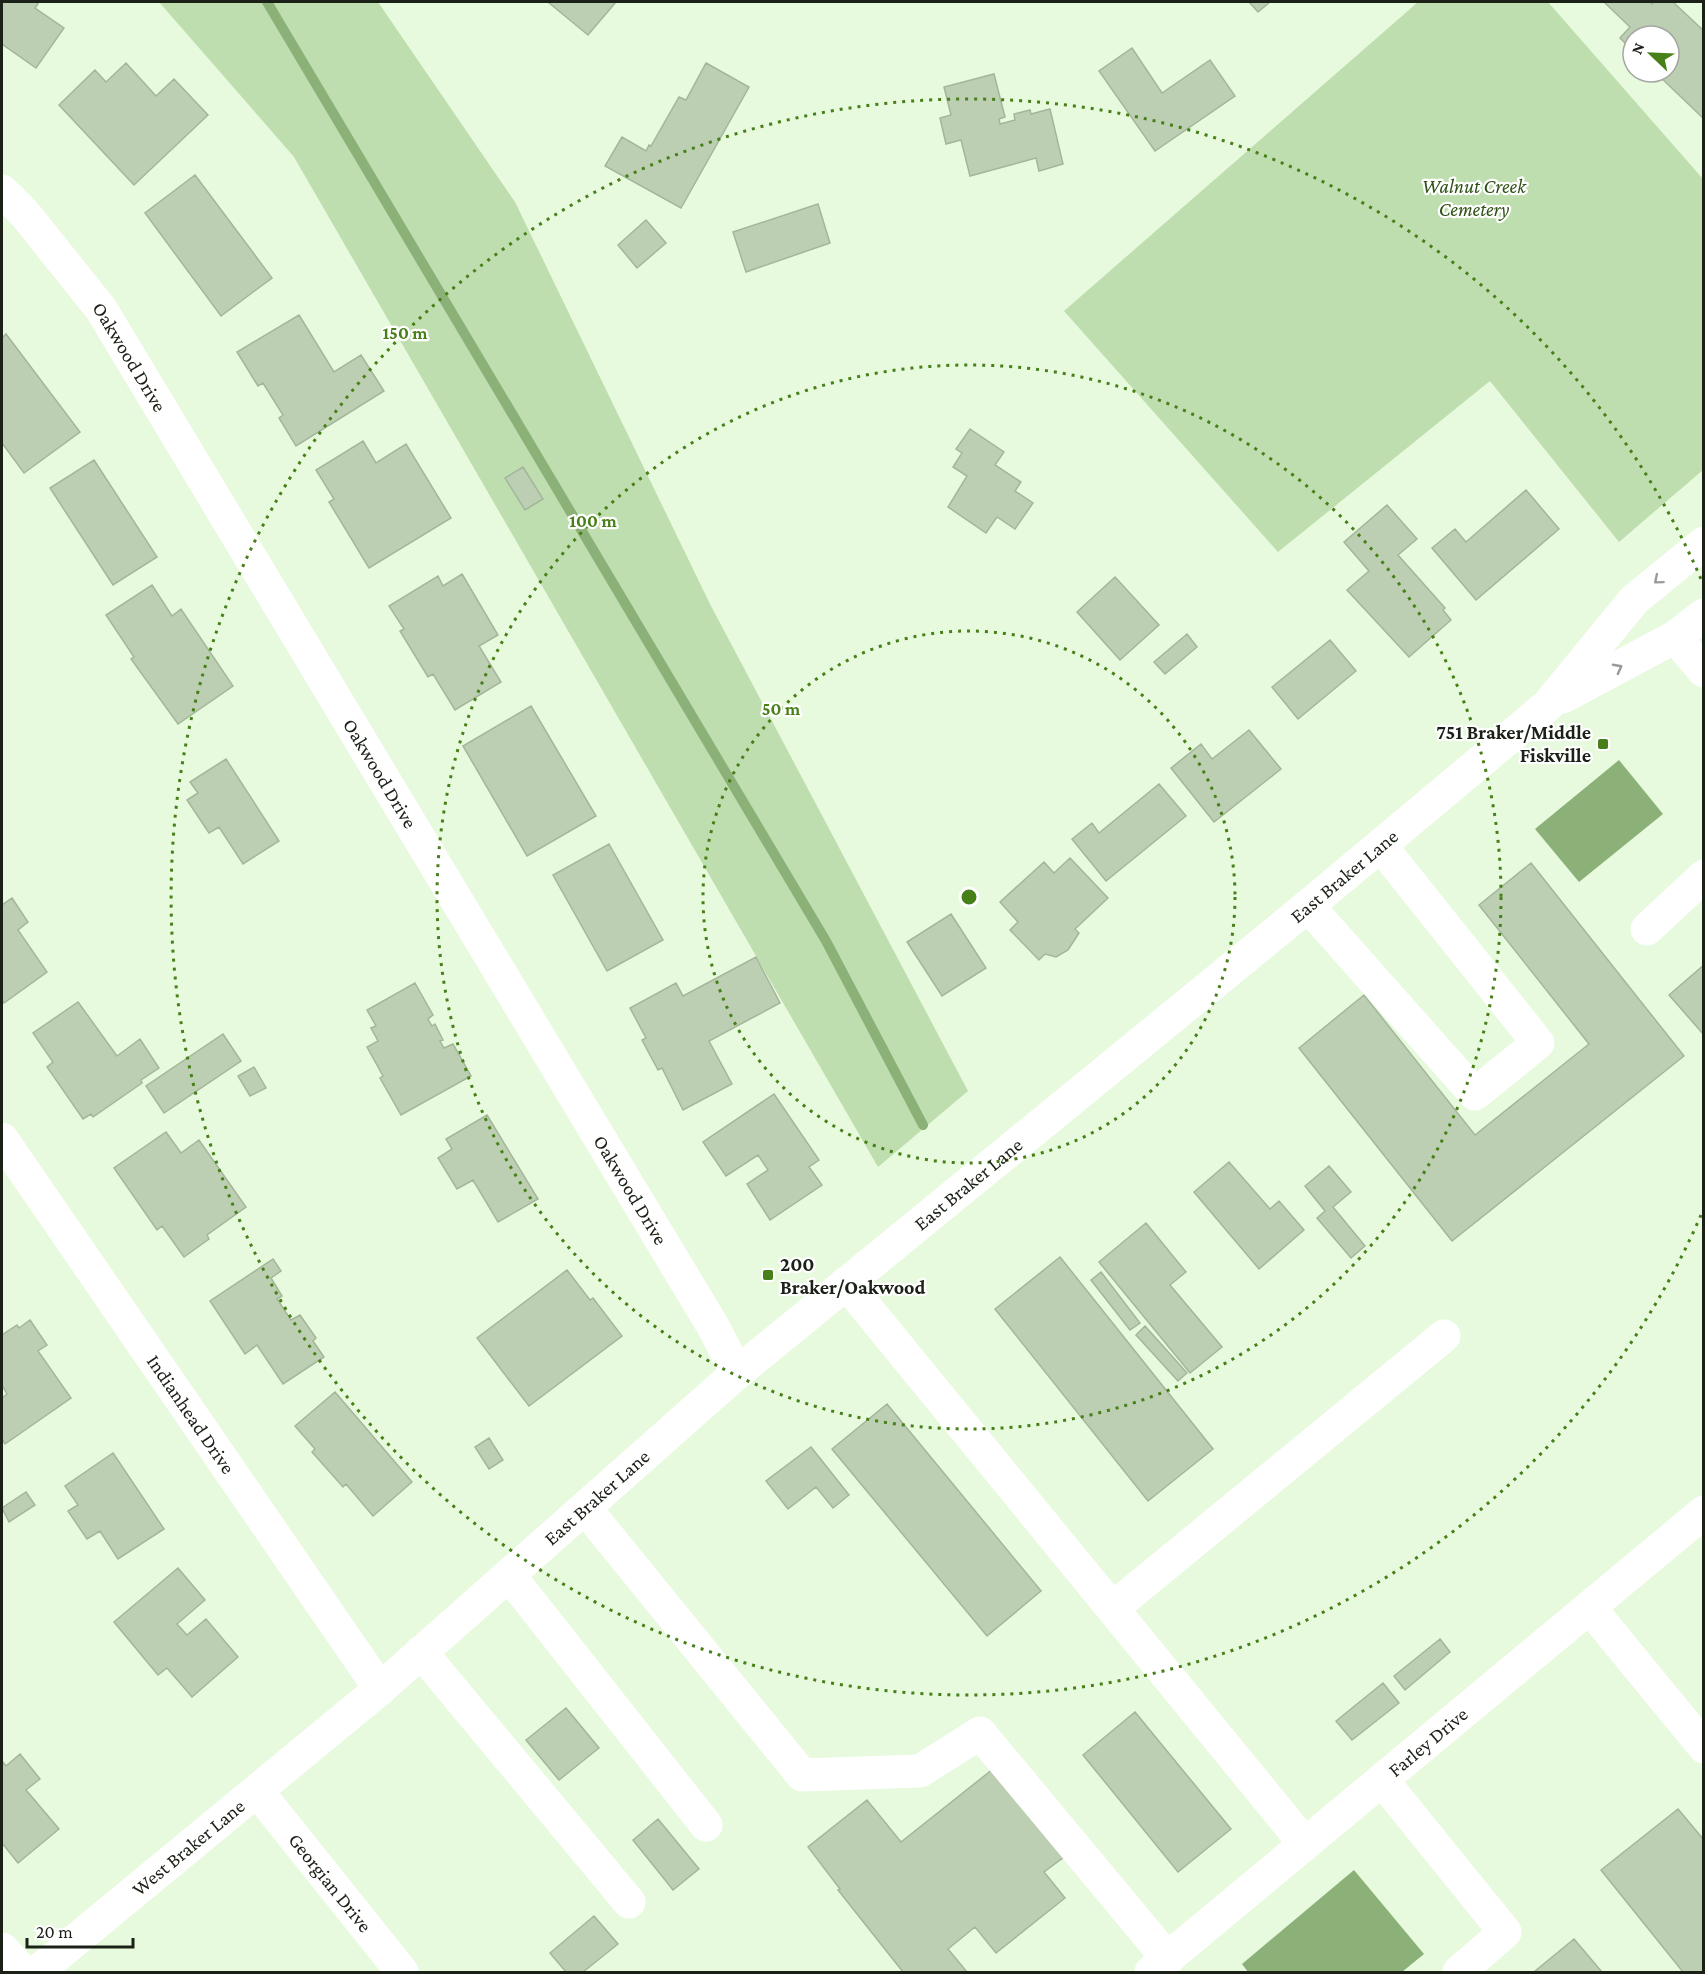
<svg xmlns="http://www.w3.org/2000/svg" width="1705" height="1974" viewBox="0 0 1705 1974" font-family="'Crimson Pro',serif">
<style>
.green{fill:#bfdeaf}
.water{fill:#8cb178}
.lines{fill:none;stroke-linecap:round;stroke-linejoin:round}
.stream{stroke:#8cb178;stroke-width:10}
.building{fill:#bccfb2;stroke:#a4b69a;stroke-width:1.5}
.minor{stroke:#fff;stroke-width:33}
.major{stroke:#fff;stroke-width:33}
.oneway{stroke:#989b97}
.ring{fill:none;stroke:#477f18;stroke-width:3;stroke-dasharray:3 6}
.poi-dot{fill:#477f18;stroke:#fff;stroke-width:2}
.labels{text-anchor:middle;stroke-width:4.5;stroke-linejoin:round;paint-order:stroke}
.park-label{font-size:20px;font-style:italic;fill:#2f5116;stroke:#fff}
.street-label{font-size:20px;fill:#1b2117;stroke:#fff}
.poi-label{font-size:20px;font-weight:bold;fill:#1b2117;stroke:#fff;text-anchor:end}
.centre{fill:#477f18;stroke:#fff;stroke-width:3}
.ring-label{font-size:18px;text-anchor:middle;font-weight:bold;fill:#477f18;stroke:#fff;stroke-width:4.5;stroke-linejoin:round;paint-order:stroke}
</style>
<rect width="100%" height="100%" fill="#e7fadd"/>
<path class="green" d="M159 2H378L515 202 710 604 968 1091 878 1167 294 157Z
M1418 2H1548L1703 179V470L1619 542 1490 381 1278 552 1064 311Z"/>
<path class="water" d="M1619 760 1663 814 1579 882 1535 829Z
M1354 1870 1424 1954 1402 1972H1248L1242 1964Z"/>
<g class="lines">
<path class="stream" d="M267 2 826 941 923 1125"/>
</g>
<path class="building" d="M2 2H35L38 4 35 8 64 28 36 68 2 44Z
M548 2H616L588 35Z
M1249 2H1270L1258 12Z
M1604 2H1650L1652 4 1654 2H1673L1704 31V119L1655 72H1669V36H1633V51L1620 38 1630 27Z
M1132 48 1162 93 1210 60 1235 96 1155 151 1099 71Z
M126 63 156 96 174 79 208 115 134 185 59 105 95 70 106 82Z
M706 63 749 87 681 208 605 166 622 137 646 151 649 145 651 146 679 97 686 100Z
M994 74 1005 117 999 119 1000 124 1015 120 1014 114 1030 110 1031 114 1050 109 1063 164 1039 171 1036 158 970 176 961 140 946 144 940 118 951 115 944 87Z
M195 175 272 278 221 316 145 213Z
M818 204 830 243 746 272 733 232Z
M646 220 666 243 637 268 618 245Z
M299 315 334 372 361 355 384 391 296 446 279 418 283 415 263 383 258 386 237 352Z
M6 334 80 432 24 473 2 443V338Z
M970 429 1004 452 995 465 1021 482 1015 491 1033 503 1015 529 997 517 986 533 948 507 967 476 953 467 962 453 956 449Z
M363 441 376 463 406 444 451 518 369 568 329 502 334 499 316 470Z
M94 460 157 557 113 585 50 488Z
M523 467 543 499 525 510 505 478Z
M1526 490 1559 529 1476 600 1432 548 1455 529 1466 542Z
M1387 505 1417 539 1398 555 1445 608 1443 610 1451 620 1409 657 1347 590 1369 571 1344 542Z
M462 574 498 635 479 646 501 682 455 710 433 674 428 677 400 631 404 629 389 606 438 576 443 586Z
M1115 577 1159 625 1120 660 1077 612Z
M152 585 172 616 181 609 233 686 178 724 131 659 134 657 106 615Z
M1187 634 1197 647 1165 674 1154 662Z
M1330 640 1356 671 1298 719 1272 687Z
M531 706 596 816 527 856 463 746Z
M1249 730 1281 769 1214 822 1171 768 1201 744 1212 759Z
M226 759 279 841 243 864 219 827 209 833 187 800 198 793 190 782Z
M1159 784 1186 816 1106 881 1072 839 1092 823 1099 833Z
M609 844 663 940 607 971 553 875Z
M1070 858 1108 898 1075 929 1079 933 1068 950 1056 957 1045 954 1039 960 1010 930 1018 922 1000 902 1044 862 1054 873Z
M1531 863 1684 1056 1452 1241 1299 1048 1364 995 1475 1135 1589 1044 1479 905Z
M12 898 28 922 18 930 47 972 4 1003 2 1000V905Z
M951 914 986 968 942 996 907 942Z
M756 957 780 1003 709 1041 732 1084 683 1110 662 1068 658 1070 642 1040 646 1038 630 1008 676 983 683 996Z
M1704 965V1035L1669 995Z
M415 983 433 1015 428 1019 432 1026 435 1024 443 1040 440 1041 444 1048 453 1044 471 1076 401 1115 380 1078 383 1076 367 1047 378 1041 371 1028 376 1026 367 1010Z
M78 1002 117 1056 140 1039 159 1068 141 1080 142 1083 93 1117 91 1114 83 1119 47 1067 53 1062 33 1033Z
M223 1034 241 1061 164 1113 146 1086Z
M254 1067 266 1088 250 1096 238 1076Z
M774 1094 819 1160 809 1167 822 1185 770 1220 747 1184 768 1170 758 1155 726 1176 703 1142Z
M487 1115 538 1199 498 1222 473 1180 457 1189 438 1158 452 1149 446 1139Z
M166 1132 181 1153 199 1140 246 1207 207 1235 209 1239 184 1257 162 1226 157 1230 114 1168Z
M1229 1162 1270 1209 1279 1201 1304 1230 1259 1269 1194 1192Z
M1329 1166 1351 1192 1333 1207 1365 1246 1351 1258 1317 1218 1325 1211 1305 1186Z
M1146 1223 1186 1272 1170 1285 1222 1347 1190 1373 1099 1262Z
M1060 1257 1213 1449 1148 1501 995 1309Z
M273 1259 281 1271 271 1278 282 1296 277 1299 291 1320 300 1315 316 1338 313 1341 324 1357 283 1384 257 1345 245 1354 210 1301Z
M567 1270 590 1300 593 1298 622 1336 529 1406 477 1338Z
M1101 1272 1140 1323 1130 1330 1091 1280Z
M30 1320 47 1345 38 1351 71 1398 5 1444 2 1439V1398L7 1394 2 1385V1335L17 1325 19 1328Z
M1145 1326 1187 1373 1178 1381 1136 1335Z
M335 1392 412 1482 373 1516 346 1484 343 1487 312 1452 315 1449 295 1426Z
M887 1404 1041 1591 987 1636 832 1449Z
M489 1438 503 1460 489 1469 475 1447Z
M811 1447 849 1495 833 1508 816 1487 788 1509 766 1481Z
M113 1453 164 1529 118 1559 100 1531 87 1539 68 1511 78 1505 65 1486Z
M26 1492 35 1505 9 1522 2 1508Z
M178 1568 205 1600 177 1624 187 1635 206 1619 238 1657 192 1697 167 1668 158 1675 114 1622Z
M1440 1639 1450 1652 1405 1690 1394 1676Z
M1383 1683 1399 1703 1352 1740 1336 1721Z
M566 1708 599 1748 559 1780 526 1740Z
M1135 1712 1231 1829 1178 1872 1083 1755Z
M20 1754 40 1779 26 1790 59 1829 18 1863 2 1843V1761L6 1766Z
M998 1765 1068 1854 1044 1872 1065 1898 996 1953 975 1927 948 1949 967 1972H903L838 1890 840 1889 808 1847 867 1800 901 1842Z
M1678 1809 1704 1840V1972H1683L1601 1870Z
M658 1819 699 1869 673 1890 633 1840Z
M594 1916 618 1944 583 1972H566L550 1953Z
M1574 1939 1602 1972H1534Z"/>
<g class="lines">
<g class="minor">
<path id="s1" d="M2 191 25 214 101 309 714 1328 737 1373"/>
<path d="M1675 637 1704 671"/>
<path d="M1308 906 1475 1094 1538 1043 1381 846"/>
<path d="M1647 929 1704 876"/>
<path id="s2" d="M2 1139 380 1689"/>
<path d="M846 1283 1305 1844"/>
<path d="M585 1508 802 1775 920 1771 980 1733 1168 1959"/>
<path d="M509 1575 706 1825"/>
<path d="M1113 1608 1444 1336"/>
<path d="M1590 1608 1704 1747"/>
<path d="M421 1652 629 1902"/>
<path d="M1382 1780 1505 1932 1459 1972"/>
<path id="s3" d="M258 1792 402 1972"/>
<path d="M2 1949 23 1972"/>
<path id="s4" d="M1151 1972 1704 1512"/>
</g>
<g class="major">
<path d="M1563 697 1675 637 1704 615"/>
<path id="s5" d="M37 1972 380 1689 737 1373 1308 906 1548 705 1634 600 1704 543"/>
</g>
</g>
<defs><path id="oneway-chevron" d="M-2-3.5L2.5 0L-2 3.5" fill="none" stroke-width="1.6" stroke-linecap="round" stroke-linejoin="round" transform="scale(1.5)"/></defs>
<g class="oneway">
<use href="#oneway-chevron" transform="translate(1658 580) rotate(140)"/>
<use href="#oneway-chevron" transform="translate(1618 668) rotate(-28)"/>
</g>
<g class="ring">
<circle cx="969" cy="897" r="266"/>
<circle cx="969" cy="897" r="532"/>
<path d="M1701 1215A798 798 0 1 1 1701 579"/>
</g>
<g class="poi-dot">
<rect x="1597" y="738" width="12" height="12" rx="3"/>
<rect x="762" y="1269" width="12" height="12" rx="3"/>
</g>
<g class="labels">
<g class="park-label">
<text x="1474" y="193">Walnut Creek<tspan x="1474" dy="23">Cemetery</tspan></text>
</g>
<g class="street-label">
<text dy="7" stroke="none"><textPath href="#s1" startOffset="210">Oakwood Drive</textPath></text>
<text dy="7" stroke="none"><textPath href="#s1" startOffset="696">Oakwood Drive</textPath></text>
<text dy="7" stroke="none"><textPath href="#s5" startOffset="1706">East Braker Lane</textPath></text>
<text dy="7" stroke="none"><textPath href="#s5" startOffset="1220">East Braker Lane</textPath></text>
<text dy="7" stroke="none"><textPath href="#s1" startOffset="1182">Oakwood Drive</textPath></text>
<text dy="7" stroke="none"><textPath href="#s2" startOffset="334">Indianhead Drive</textPath></text>
<text dy="7" stroke="none"><textPath href="#s5" startOffset="734">East Braker Lane</textPath></text>
<text dy="7" stroke="none"><textPath href="#s4" startOffset="360">Farley Drive</textPath></text>
<text dy="7" stroke="none"><textPath href="#s5" startOffset="196">West Braker Lane</textPath></text>
<text dy="7" stroke="none"><textPath href="#s3" startOffset="116">Georgian Drive</textPath></text>
</g>
<g class="poi-label">
<text x="1591" y="739">751 Braker/Middle<tspan x="1591" dy="23">Fiskville</tspan></text>
<text x="780" y="1271" text-anchor="start">200<tspan x="780" dy="23">Braker/Oakwood</tspan></text>
</g>
</g>
<circle cx="969" cy="897" r="9" class="centre"/>
<g class="ring-label">
<text x="405" y="339">150 m</text>
<text x="593" y="527">100 m</text>
<text x="781" y="715">50 m</text>
</g>
<rect width="1705" height="1974" fill="none" stroke="#1b2117" stroke-width="6"/>
<g transform="translate(1651 54) rotate(293)"><circle r="28" fill="#ffffff" stroke="#a4a6a2" stroke-width="1.5"/>
<path d="M0-4.5L10 22L0 15L-10 22Z" fill="#477f18"/>
<text y="-9" font-size="16" font-weight="bold" text-anchor="middle" fill="#1b2117">N</text>
</g>
<path d="M27 1938v9h106v-9" fill="none" stroke="#1b2117" stroke-width="3"/>
<text x="36" y="1938" font-size="18" fill="#1b2117" stroke="#ffffff" stroke-width="4.5" paint-order="stroke">20 m</text>
</svg>
